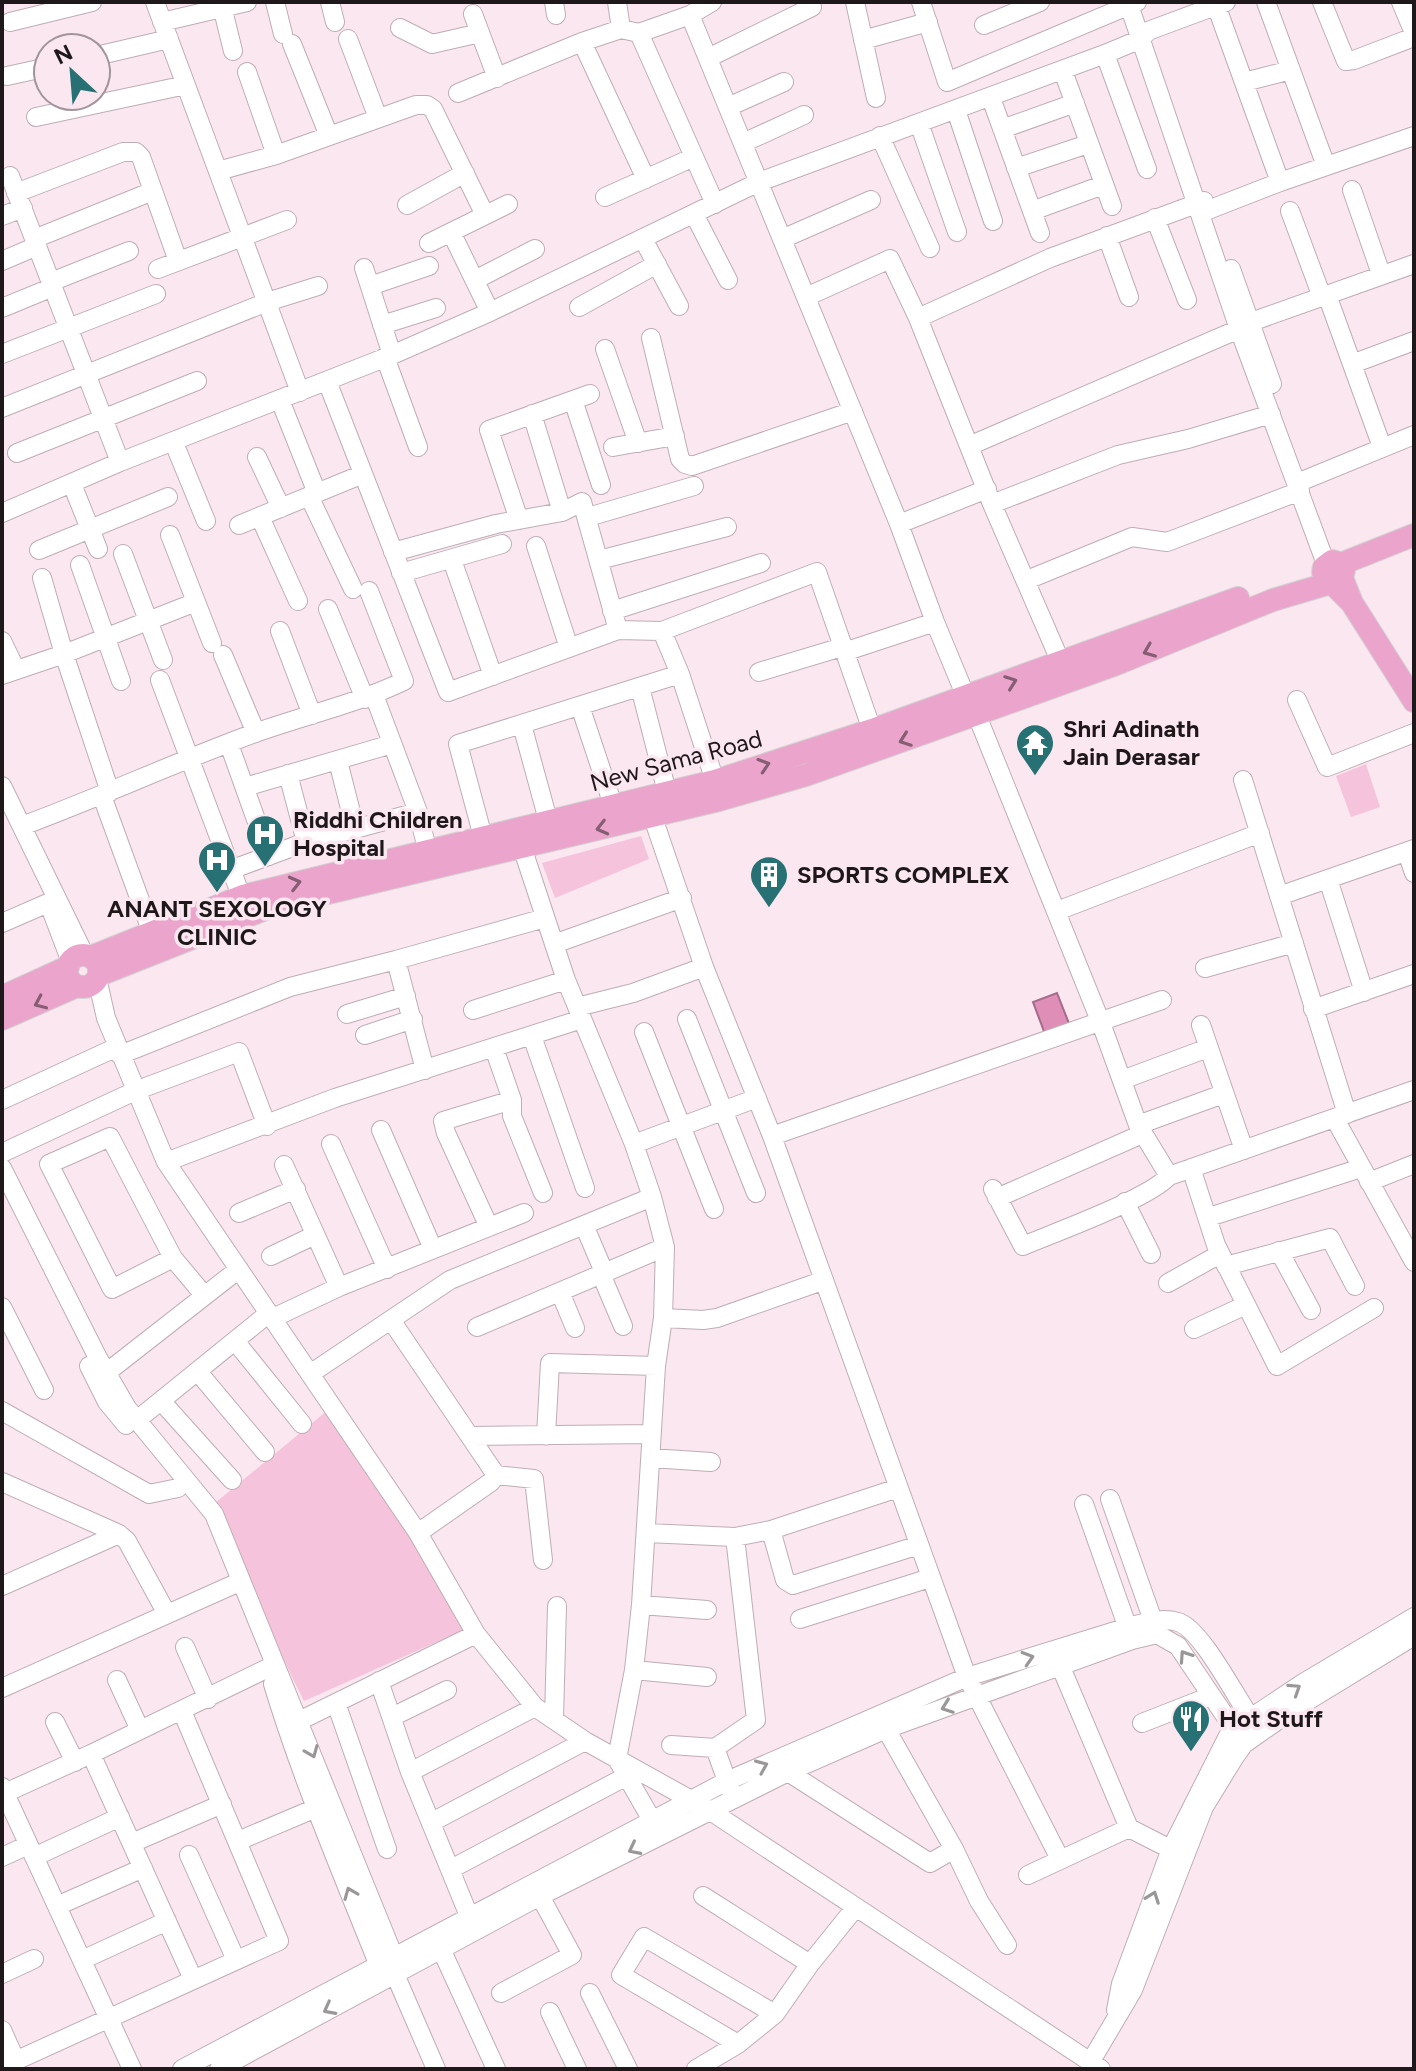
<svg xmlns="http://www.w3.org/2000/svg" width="1416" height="2071" viewBox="0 0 1416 2071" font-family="Figtree,sans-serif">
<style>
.green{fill:#f6c3dc}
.water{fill:#df8eb7;stroke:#a56b88;stroke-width:2}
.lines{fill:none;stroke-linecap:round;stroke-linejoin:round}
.minor-casing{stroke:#bfadb5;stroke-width:20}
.major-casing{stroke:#d2d1d1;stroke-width:24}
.minor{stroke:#fff;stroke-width:18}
.major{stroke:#eba4cb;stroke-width:22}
.oneway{stroke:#855e73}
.oneway2{stroke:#9a9798}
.labels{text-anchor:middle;stroke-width:7;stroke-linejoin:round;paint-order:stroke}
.poi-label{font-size:24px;font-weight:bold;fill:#1f181b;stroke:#fae7f0;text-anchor:start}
.street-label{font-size:24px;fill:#1f181b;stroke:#fae7f0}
</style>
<rect width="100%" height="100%" fill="#fae7f0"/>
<path class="green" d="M1366 764 1380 807 1351 817 1336 776Z
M641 836 649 859 555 898 542 863Z
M328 1410 400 1517 466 1629 304 1701 254 1600 215 1503Z"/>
<path class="water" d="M1057 993 1070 1026 1045 1034 1033 1002Z"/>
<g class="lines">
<defs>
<path id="minor" d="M155 2 300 392
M221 2 233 51
M275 2 283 34
M330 2 335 22
M554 2 556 15
M617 2 621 29
M855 2 876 98
M921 2 947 82 1137 2
M1128 2 1239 329 1326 564
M1266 2 1326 166
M1322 2 1346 61 1354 60 1414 37
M1401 2 1414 33
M1216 5 1280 182
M473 14 497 78
M690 15 899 524 935 622 971 709
M10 22 92 2
M162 22 247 2
M984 25 1040 2
M400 28 432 44 480 33
M639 33 715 204
M348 39 378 118
M863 40 928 22
M582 42 646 179
M292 44 329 136
M1105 54 1147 169
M96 56 169 39
M708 58 812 7
M1063 71 1112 206
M247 72 276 155
M7 76 48 67
M1244 82 1291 70
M458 93 582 42 621 29 639 33 690 15 712 2
M991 98 1040 233
M728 107 784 82
M956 110 993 221
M36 117 186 85
M919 123 957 232
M1002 129 1075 103
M880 136 930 248
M743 143 804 115
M1016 168 1088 144
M218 171 276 155 416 105H427L433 109 485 215
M10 176 120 462
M1352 190 1381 274
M16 193 123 152H136L141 157 178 261
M605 197 694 157
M407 205 465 173
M1208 210 1280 182 1414 136
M1032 211 1103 185
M1290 211 1322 297
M694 214 728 280
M2 216 23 208
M1155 218 1187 300
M451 232 490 312
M1107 236 1129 297
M34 239 153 191
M643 239 679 306
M782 239 871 200
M429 243 508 204
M2 261 37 246
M364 268 392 355
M158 269 287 220
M1231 269 1272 384
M475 280 535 249
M51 282 129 251
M370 286 429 266
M1327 295 1382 447
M806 297 890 259 918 318 992 504 1065 672
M579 307 657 264
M2 308 53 287
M918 318 1050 258 1204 201
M382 325 436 308
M651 338 680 459 685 464 692 466 853 411
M605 349 638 443
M2 354 156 294
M385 357 418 447
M1352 364 1414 341
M327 381 448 692 618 630 662 631 680 674 715 781
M280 400 317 493
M573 400 601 485
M2 408 267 302 318 286
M532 414 562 512
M174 443 206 521
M969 446 1239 329 1251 322 1414 264
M613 447 675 436
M17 453 197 381
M257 457 281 508
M1297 483 1414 435
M72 484 98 549
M309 496 353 589
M992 504 1118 455 1188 439 1271 414
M2 513 120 462 392 355 490 312 759 182 1105 54 1141 39 1148 31 1226 2
M260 517 298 601
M588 517 694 486
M519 520 489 430 590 394
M899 524 987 489
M239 525 363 474
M170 535 212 643
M536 546 569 648
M39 550 168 497
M393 552 496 524 562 512 582 502 618 630
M123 554 163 660
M452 560 493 676
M599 560 727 527
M80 565 121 681
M401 573 502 544
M42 578 64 654 110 792
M1027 580 1132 537 1167 542 1300 491
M328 609 365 699
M612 611 761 563
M280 631 312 715
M662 631 817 572 872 730
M2 641 16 670
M844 652 935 622
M223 655 256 733
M759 672 842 647
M2 675 64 654 196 602
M160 680 246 909
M640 687 667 792
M374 695 418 812 427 849
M1297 700 1327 767 1414 733
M580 706 613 805
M976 713 1101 1023 1138 1125 1169 1176
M522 725 548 820
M229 744 269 856
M338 761 355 828
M288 774 306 842
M1243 780 1347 1114
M2 786 85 956
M245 787 392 744
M102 796 152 933
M648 803 704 967 772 1136 967 1677 1060 1859
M22 826C100 797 176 762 255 733 305 715 356 704 404 681L369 591
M518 835 566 980 634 1144 652 1197 665 1247 663 1318 656 1366 641 1605 634 1670 617 1759 657 1829
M483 837 458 744 680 674
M1407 852 1414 873
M233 869 306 842 418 812
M1328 879 1364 992
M1279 896 1414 849
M1057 911 1260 833
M52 912 71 962
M2 923 48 903
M554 944 682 898
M396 960 545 918
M1205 968 1294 943
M97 978 106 1018 166 1162 418 1533 476 1634 535 1707 585 1741 709 1810 1101 2069
M577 1007 633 993 704 967
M1313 1009 1414 974
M473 1010 566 980
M347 1014 406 996
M687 1019 756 1193
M1201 1025 1244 1150
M644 1032 714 1209
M365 1035 413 1019
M532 1036 585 1188
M494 1048 512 1100V1116L543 1193
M120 1055 290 987 396 960 425 1070
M1122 1080 1208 1048
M2 1100 117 1047
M1335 1119 1414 1262
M1138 1125 1223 1094
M381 1130 433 1249
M772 1136 1162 1000
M331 1144 387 1269
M634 1144 757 1098
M2 1153 135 1091 239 1052 267 1126
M166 1162 335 1098 582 1019
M284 1165 339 1287
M2 1168 98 1358 127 1408 214 1514 394 1957
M1191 1168 1216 1245 1277 1366 1374 1308
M1369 1182 1414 1164
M993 1189 1023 1246C1056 1232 1148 1199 1169 1176L1414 1090
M997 1198 1142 1134
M1125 1202 1151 1254
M239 1213 296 1189
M1209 1217 1361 1168
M584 1225 604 1272
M489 1227 446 1133 443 1121 512 1100
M1279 1251 1311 1310
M271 1256 315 1235
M173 1258 112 1289 49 1164 110 1137 173 1258 204 1295
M1226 1266 1330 1238 1355 1286
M601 1274 623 1326
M1168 1283 1220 1254
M560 1292 575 1328
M2 1307 44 1390
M273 1318 339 1287 524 1213
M663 1318 703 1320 717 1318 822 1281
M391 1320 496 1475 491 1482 418 1533
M477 1327 665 1247
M1194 1329 1246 1305
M235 1341 302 1424
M89 1366 107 1402 126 1425
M198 1372 265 1452
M106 1373 239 1269
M310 1374 450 1280 652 1197
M162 1402 232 1480
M2 1411 149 1494 178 1488
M137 1420 269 1313
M471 1436 652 1434
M546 1436 550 1363 656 1366
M651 1458 711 1462
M496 1475 534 1479 543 1560
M2 1482 119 1534 127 1541 167 1614
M1110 1499 1157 1632
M1084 1504 1131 1637
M771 1530 785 1580 793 1585 919 1545
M647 1533 735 1537 771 1530 898 1488
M2 1586 119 1534
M641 1605 707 1610
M800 1619 930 1578
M185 1647 208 1699
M1060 1665 1129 1828
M634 1670 707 1677
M117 1680 140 1730
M379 1681 410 1772 474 1928
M273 1684C302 1780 342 1873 379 1966
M2 1688 237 1583
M336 1703 387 1849
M392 1717 447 1690
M554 1719 557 1606
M299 1721 476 1634
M55 1722 75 1762
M1142 1723 1211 1696
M886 1729 954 1849 979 1901 1007 1945
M671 1745 715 1748
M91 1754 193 1979
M410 1772 535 1707
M788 1772 930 1863 954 1849
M2 1787 132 2069
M731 1792 715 1748 756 1720 735 1537
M5 1793 91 1754 268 1668
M432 1822 585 1741
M238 1841 316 1808
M132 1843 222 1804
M189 1855 236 1960
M2 1857 28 1845
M34 1857 120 1817
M451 1869 625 1777
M1028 1875 1129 1828 1180 1854
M703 1896 810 1964
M57 1906 143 1868
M442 1951 496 2069
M82 1960 167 1921
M391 1965 436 2069
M2 1974 34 1959
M501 1993 572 1955 540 1896
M590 1993 628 2069
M1116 2010 1121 1984 1171 1849 1228 1736 1234 1729 1303 1683 1414 1617
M550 2012 577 2069
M2 2030 15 2059
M738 2044 621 1975 644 1937 775 2014
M1091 2061 1133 1990 1204 1807 1234 1758 1244 1744 1291 1711 1414 1636
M2 2067 279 1941 182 1711
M182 2069 727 1781 967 1677 1128 1627C1144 1623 1161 1617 1178 1622 1203 1629 1241 1708 1260 1732
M219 2069 540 1896 788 1772 886 1729 1132 1640 1157 1634 1178 1646 1244 1744
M696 2069 738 2044 775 2014 810 1964 855 1908"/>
<path id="major" d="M1341 564 1414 535
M1352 603 1414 701
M67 971a16 16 0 1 1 32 0a16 16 0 1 1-32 0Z
M91 957 243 896 715 781 872 730 1238 598
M99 975 273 906 719 800 806 775 1114 665 1273 600 1337 581 1342 578 1344 570 1341 564 1332 561 1324 567C1322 574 1324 578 1330 581L1352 603 1342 578
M2 997 68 967
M2 1019 77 986"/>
</defs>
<use href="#minor" class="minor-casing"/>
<use href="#major" class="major-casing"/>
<use href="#minor" class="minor"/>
<use href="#major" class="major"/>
</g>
<defs><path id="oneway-chevron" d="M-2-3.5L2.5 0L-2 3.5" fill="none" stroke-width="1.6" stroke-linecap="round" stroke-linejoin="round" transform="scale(2)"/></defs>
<g class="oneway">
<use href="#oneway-chevron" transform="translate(1149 651) rotate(158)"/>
<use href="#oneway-chevron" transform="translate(1011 682) rotate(-20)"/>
<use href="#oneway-chevron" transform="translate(905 740) rotate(160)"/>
<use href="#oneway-chevron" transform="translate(764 765) rotate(-18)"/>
<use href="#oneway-chevron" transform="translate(602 828) rotate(166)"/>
<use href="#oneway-chevron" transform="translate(295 883) rotate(-14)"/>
<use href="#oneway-chevron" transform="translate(40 1003) rotate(156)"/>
</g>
<g class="oneway2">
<use href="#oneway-chevron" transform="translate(1185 1656) rotate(-124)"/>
<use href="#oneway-chevron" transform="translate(1028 1658) rotate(-17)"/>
<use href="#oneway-chevron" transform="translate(1295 1689) rotate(-33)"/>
<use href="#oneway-chevron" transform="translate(947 1707) rotate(160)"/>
<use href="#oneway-chevron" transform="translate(312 1752) rotate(68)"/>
<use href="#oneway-chevron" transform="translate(762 1766) rotate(-23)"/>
<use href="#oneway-chevron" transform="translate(634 1849) rotate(153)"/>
<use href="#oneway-chevron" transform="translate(350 1893) rotate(-112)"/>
<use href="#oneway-chevron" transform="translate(1153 1897) rotate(-70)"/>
<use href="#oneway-chevron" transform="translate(329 2009) rotate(152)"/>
</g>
<defs>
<symbol id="temple-pin" viewBox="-11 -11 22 30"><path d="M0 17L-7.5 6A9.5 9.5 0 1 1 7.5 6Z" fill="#277174" stroke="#fae7f0"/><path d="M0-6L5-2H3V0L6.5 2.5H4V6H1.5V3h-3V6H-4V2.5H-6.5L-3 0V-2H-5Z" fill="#fff"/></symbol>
<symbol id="hospital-pin" viewBox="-11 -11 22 30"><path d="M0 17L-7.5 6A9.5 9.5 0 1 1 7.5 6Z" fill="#277174" stroke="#fae7f0"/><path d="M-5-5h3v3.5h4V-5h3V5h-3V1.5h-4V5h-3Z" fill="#fff"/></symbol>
<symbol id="building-pin" viewBox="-11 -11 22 30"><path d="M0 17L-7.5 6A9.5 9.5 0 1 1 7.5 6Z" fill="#277174" stroke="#fae7f0"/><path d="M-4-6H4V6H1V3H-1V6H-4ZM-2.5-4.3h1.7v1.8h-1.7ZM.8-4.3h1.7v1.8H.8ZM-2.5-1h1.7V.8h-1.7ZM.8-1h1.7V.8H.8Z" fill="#fff"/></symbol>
<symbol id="restaurant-pin" viewBox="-11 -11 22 30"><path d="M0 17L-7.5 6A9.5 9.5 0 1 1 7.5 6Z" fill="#277174" stroke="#fae7f0"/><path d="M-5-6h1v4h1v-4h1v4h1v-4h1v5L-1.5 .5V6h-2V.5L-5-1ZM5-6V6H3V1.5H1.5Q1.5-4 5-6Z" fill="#fff"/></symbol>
</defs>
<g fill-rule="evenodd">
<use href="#temple-pin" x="1013" y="721" width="44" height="60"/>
<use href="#hospital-pin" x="243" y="812" width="44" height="60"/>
<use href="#hospital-pin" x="195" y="838" width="44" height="60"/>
<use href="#building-pin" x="747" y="853" width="44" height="60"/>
<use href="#restaurant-pin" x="1169" y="1697" width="44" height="60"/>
</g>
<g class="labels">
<g class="poi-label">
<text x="1063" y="737">Shri Adinath<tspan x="1063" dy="28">Jain Derasar</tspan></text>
<text x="293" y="828">Riddhi Children<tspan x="293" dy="28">Hospital</tspan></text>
<text x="797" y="883">SPORTS COMPLEX</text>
<text x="217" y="917" text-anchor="middle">ANANT SEXOLOGY<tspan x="217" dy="28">CLINIC</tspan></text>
<text x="1219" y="1727">Hot Stuff</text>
</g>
<g class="street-label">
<text transform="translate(676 761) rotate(-15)" y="8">New Sama Road</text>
</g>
</g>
<rect width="1416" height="2071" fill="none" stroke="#1f181b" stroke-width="8"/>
<g transform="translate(72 72) rotate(334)"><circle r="38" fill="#fae7f0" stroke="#a2949b" stroke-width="2"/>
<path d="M0-6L14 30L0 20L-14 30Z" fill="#277174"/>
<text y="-12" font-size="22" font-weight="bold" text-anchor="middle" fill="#1f181b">N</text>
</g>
</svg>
